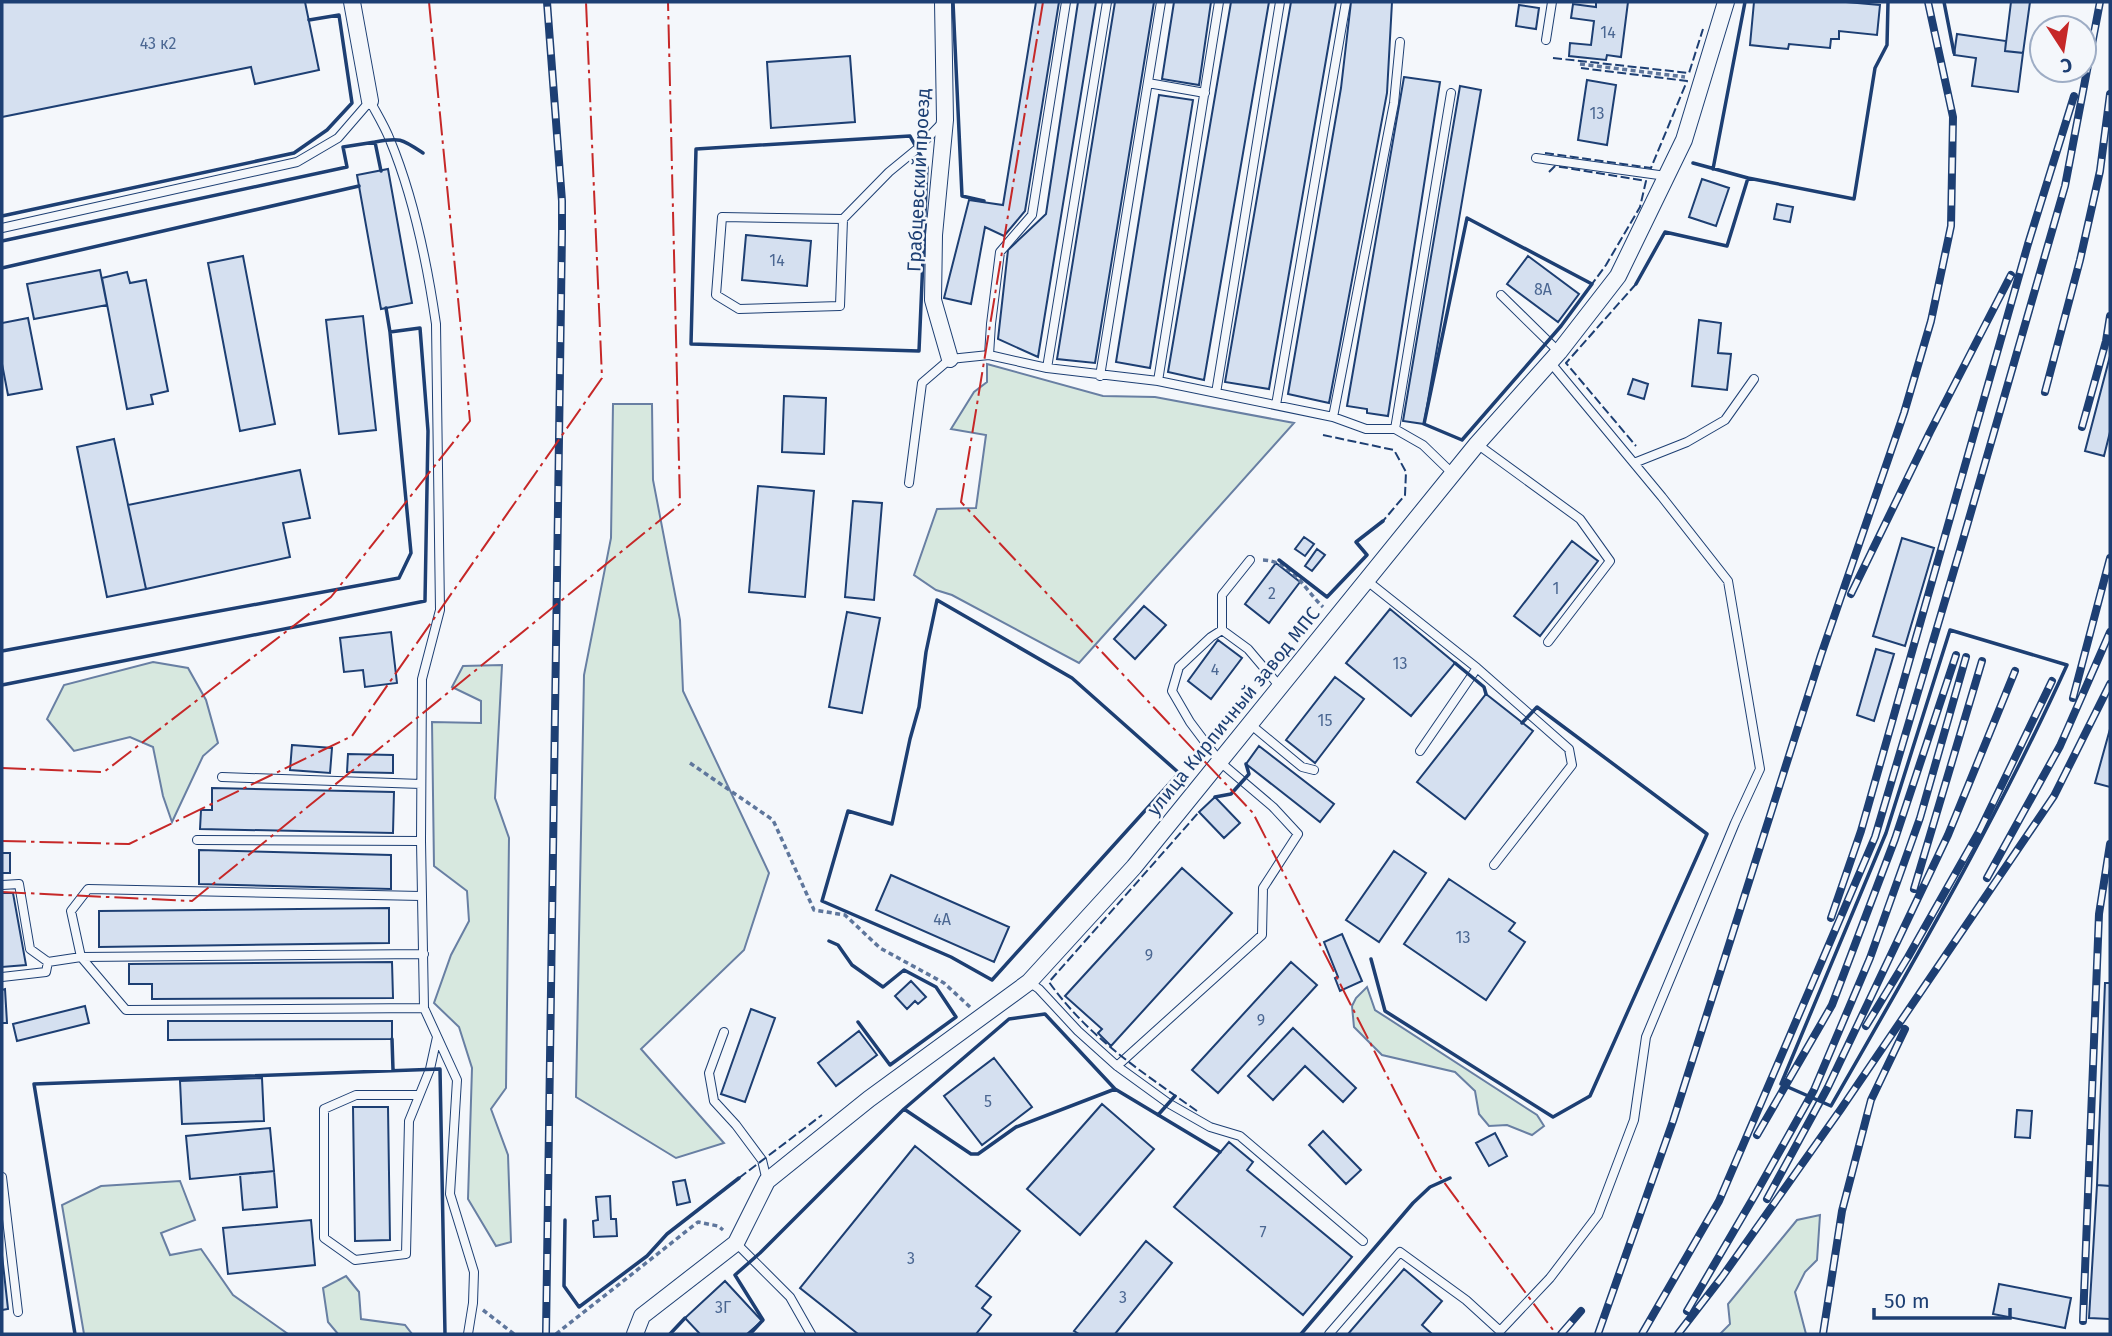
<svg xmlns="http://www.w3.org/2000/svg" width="2112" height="1336" viewBox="0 0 2112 1336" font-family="'Fira Sans',sans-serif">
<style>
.green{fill:#d7e8df;stroke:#687fa3;stroke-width:2}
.building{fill:#d5e0f0;stroke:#1d3f73;stroke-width:2}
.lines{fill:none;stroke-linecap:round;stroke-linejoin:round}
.service-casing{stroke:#1d3f73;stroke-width:10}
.minor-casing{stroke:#1d3f73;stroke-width:18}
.path{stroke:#5e769c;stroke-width:3.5;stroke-dasharray:5 3.5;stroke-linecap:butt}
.service{stroke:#f4f7fb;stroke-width:8}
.minor{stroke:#f4f7fb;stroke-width:16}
.rail-casing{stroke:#1d3f73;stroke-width:8}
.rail{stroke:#f4f7fb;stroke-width:5;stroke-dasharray:16;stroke-linecap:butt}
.fence{stroke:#1d3f73;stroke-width:2;stroke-dasharray:9 3.5;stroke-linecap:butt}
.wall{stroke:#1d3f73;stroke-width:3.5}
.power{stroke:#c62828;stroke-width:2;stroke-dasharray:24 5 3.5 5;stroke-linecap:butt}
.labels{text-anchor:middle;stroke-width:5;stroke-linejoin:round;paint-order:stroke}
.number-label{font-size:16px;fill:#4b6792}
.street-label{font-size:19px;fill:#1d3f73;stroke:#f4f7fb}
</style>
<rect width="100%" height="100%" fill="#f4f7fb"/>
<path class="green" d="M987 364 1103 396 1155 397 1294 423 1079 663 952 595 936 590 914 575 937 509 976 508 986 435 951 429 974 392 987 382Z
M613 404H652L653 480 680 620 683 691 769 873 744 950 641 1049 724 1143 676 1158 576 1097 584 675 611 538Z
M153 662 188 668 206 700 218 743 203 756 172 822 163 796 153 747 130 737 74 751 47 719 64 685Z
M502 665 495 798 509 838 506 1088 491 1109 508 1155 511 1242 496 1246 468 1199 472 1068 459 1027 434 1003 451 955 469 921 467 891 434 866 432 722 481 723V701L452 687 463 666Z
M1367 987 1375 1010 1537 1115 1544 1126 1532 1135 1507 1125 1489 1126 1479 1114 1475 1091 1455 1072 1382 1055 1354 1027 1352 1006 1356 998Z
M180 1181 195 1220 161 1233 170 1255 201 1249 233 1295 288 1334H84L62 1205 101 1186Z
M1820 1215 1817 1260 1805 1272 1795 1292 1806 1334H1720L1730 1324 1728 1304 1797 1220Z
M346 1276 359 1292 361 1319 405 1325 412 1334H338L328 1322 323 1288Z"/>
<path class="building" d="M2 2H305L319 70 255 84 251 67 2 117Z
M1036 2H1059L1025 211 1004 236 985 227 971 304 944 298 969 200 1003 205Z
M1078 2H1096L1038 357 998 339 1008 250 1046 214Z
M1115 2H1154L1095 363 1057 359Z
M1174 2H1211L1199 85 1162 79Z
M1231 2H1269L1204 380 1168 372Z
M1291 2H1336L1269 389 1225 382Z
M1351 2H1392L1387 93 1329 403 1288 394 1341 88Z
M1596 2H1628L1621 57 1607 55 1606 60 1569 56 1570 43 1591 45 1594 21 1571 18 1573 4 1596 7Z
M1754 2H1846L1880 5 1877 35 1839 31V39H1831L1830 48 1789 44 1788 49 1750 45Z
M2011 2H2030L2023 53 2005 51Z
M1519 5 1539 8 1536 29 1516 26Z
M1957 34 2006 41 2005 51 2023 53 2018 92 1972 86 1976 58 1954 55Z
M850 56 855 122 771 128 767 62Z
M1404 77 1440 82 1388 416 1367 413V409L1347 406Z
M1587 80 1616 85 1607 145 1578 140Z
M1460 86 1481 90 1424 424 1403 421Z
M1159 95 1193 100 1150 368 1116 362Z
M388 169 412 303 381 309 357 175Z
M1702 179 1729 188 1716 226 1689 217Z
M1777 204 1793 207 1790 222 1774 219Z
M746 235 811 241 807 286 742 280Z
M243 256 275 424 240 431 208 263Z
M1528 256 1579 294 1558 322 1507 284Z
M100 270 107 305 34 319 27 284Z
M127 272 130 283 146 280 168 391 151 395 153 404 127 409 102 278Z
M363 316 376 430 339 434 326 320Z
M28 318 42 389 8 395 2 364V323Z
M1699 320 1721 323 1718 353 1731 354 1727 390 1692 386Z
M2110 356V432L2104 456 2085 451Z
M1633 379 1648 384 1644 399 1628 394Z
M784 396 826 398 824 454 782 452Z
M114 439 146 589 107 597 77 447Z
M300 470 310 518 283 523 290 557 146 589 128 505Z
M758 486 814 491 805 597 749 592Z
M853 501 882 503 874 600 845 597Z
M1304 537 1314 544 1305 556 1295 549Z
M1902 538 1934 548 1905 646 1873 636Z
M1572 541 1598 561 1540 636 1514 616Z
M1317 549 1325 555 1312 571 1305 566Z
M1276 563 1300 582 1269 623 1245 604Z
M1144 606 1166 625 1135 659 1114 639Z
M1390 609 1455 663 1411 716 1346 663Z
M847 612 880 618 862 713 829 707Z
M391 632 397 683 365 687 363 670 344 672 340 638Z
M1218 640 1242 658 1211 699 1188 681Z
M1876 649 1894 654 1874 721 1857 715Z
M1335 677 1364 699 1315 763 1286 740Z
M1486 694 1533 731 1465 819 1417 782Z
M2110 729V787L2095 783Z
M292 745 332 748 330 773 290 770Z
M1259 746 1334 804 1320 822 1246 764Z
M348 754 393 755V773L347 772Z
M212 788 394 792 393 833 200 829 201 810H212Z
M1215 797 1240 823 1224 838 1199 812Z
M199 850 391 855V889L199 884Z
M1394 851 1426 873 1379 942 1346 920Z
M2 853H10V873H2Z
M1182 868 1232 913 1111 1046 1098 1033 1102 1029 1065 996Z
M891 875 1009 927 994 962 876 910Z
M1449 879 1515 923 1509 931 1525 942 1486 1000 1404 944Z
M2 893H13L26 965 2 967Z
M389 908V943L99 947V911Z
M1342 934 1362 981 1340 991 1335 978 1338 977 1324 942Z
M392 962 393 998 152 999V984H129V964Z
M1291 962 1317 985 1218 1093 1192 1070Z
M911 981 926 997 918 1004 915 1001 907 1009 895 996Z
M2105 983H2110V1186L2097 1185Z
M5 989 7 1023H2V990Z
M85 1006 89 1023 17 1041 13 1024Z
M751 1009 775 1018 745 1102 721 1094Z
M168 1021H392V1039L168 1040Z
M1293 1028 1356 1088 1343 1102 1305 1066 1273 1100 1248 1076Z
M859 1031 877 1055 836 1086 818 1063Z
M994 1058 1032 1107 982 1145 944 1096Z
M262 1078 264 1121 182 1124 180 1081Z
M1102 1104 1154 1149 1080 1235 1027 1189Z
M353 1107H388L390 1240 355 1241Z
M2017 1110 2032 1111 2030 1138 2015 1137Z
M270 1128 274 1171 190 1179 186 1136Z
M1323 1131 1361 1170 1346 1184 1309 1145Z
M1495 1133 1507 1156 1489 1166 1476 1143Z
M1229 1142 1253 1162 1247 1170 1352 1257 1303 1315 1174 1207Z
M915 1146 1020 1231 976 1286 991 1297 982 1308 991 1315 976 1334H858L800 1288Z
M274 1171 277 1207 243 1210 240 1174Z
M685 1180 690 1202 677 1205 673 1182Z
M2097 1185 2110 1186V1319L2089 1318Z
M610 1196 611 1219H616L617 1236 594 1237 593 1221 598 1220 596 1197Z
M311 1220 315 1265 228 1274 223 1228Z
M1146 1241 1172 1263 1115 1334H1079L1074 1331Z
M2 1255 8 1309 2 1310Z
M1404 1269 1442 1301 1422 1325 1432 1334H1348Z
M725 1281 762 1321 747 1334H700L685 1318Z
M1999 1284 2071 1298 2065 1328 1993 1314Z"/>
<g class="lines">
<defs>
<path id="service" d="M1066 2 1032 215 1000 252 991 324 989 355 1047 368 1158 381 1333 417 1366 429H1395L1423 445 1453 474
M1546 40 1552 2
M1148 83 1205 93
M1536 158 1666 176
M843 219 722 217 716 295 739 309 840 306 843 219 889 172 917 149 943 122
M2 228 297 162 338 138 370 101C377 114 385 127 390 140 414 198 427 262 436 324L440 610 422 679 421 841 424 1008 457 1080 450 1194 474 1272 473 1303 468 1334
M1501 295 1559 352
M1047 368 1107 2
M1100 376 1161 2
M1158 381 1219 2
M1216 393 1280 2
M1276 405 1346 2
M1333 417 1394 103 1400 42
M1395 429 1451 93
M1477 444 1580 519 1610 561 1548 642
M1634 463 1687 442 1725 420 1754 379
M909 483 922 383 950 359 989 355
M1366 580 1477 668 1569 749 1572 765 1494 865
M1222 630V595L1250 560
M1250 724 1302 767 1314 770
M1420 751 1477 668
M222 777 421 784
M197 840 421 841
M2 885 19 884 30 949 48 962 81 957 71 911 88 889 421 896
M81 957 126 1010 424 1008
M81 957 424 954
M2 977 46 972 48 962
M1029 982 1039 989 1078 1031 1117 1066 1168 1103 1210 1127 1240 1136 1363 1241
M724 1032 709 1073 714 1101 736 1125 762 1160 767 1181
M1117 1066 1262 935 1263 888 1298 834 1273 807 1220 762 1190 722 1172 691 1179 667 1211 637 1222 630 1248 649 1281 688
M419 1095H356L324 1109V1238L355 1260 406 1254 409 1121 430 1069 437 1037
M2 1177 18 1312
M736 1243 790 1297 811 1334
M1329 1334 1400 1252 1466 1300 1500 1331 1550 1278 1598 1215 1634 1120 1646 1037 1735 823 1760 769 1728 581 1662 497 1550 362"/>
<path id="minor" d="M352 2 370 101
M943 2 945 120 934 235 933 300 950 359
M635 1334 642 1316 736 1243 767 1181 869 1099 1029 982 1134 867 1477 444 1559 352 1618 276 1684 140 1726 2"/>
</defs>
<use href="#service" class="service-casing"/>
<use href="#minor" class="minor-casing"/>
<path class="path" d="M1580 64 1685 77
M1263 560C1292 561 1304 589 1323 607
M690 763 773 820 814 910 845 915 880 948 944 983 970 1007
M483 1310 514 1334
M556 1334 698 1222 718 1226 723 1230"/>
<use href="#service" class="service"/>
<use href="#minor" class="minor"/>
<defs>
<path id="rail" d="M2045 392 2080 260 2100 171 2110 94
M2082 427 2106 341 2110 316
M1851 594 1930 432 2011 275
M2073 698 2110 558
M1987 878 2060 746 2110 632
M1914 889 1982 661
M1831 918 1861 831 2028 244 2074 96
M1866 1026 1908 957 1980 830 2052 681
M1757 1135 1832 1005 1895 839 1956 655
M1767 1199 1828 1087 1948 835 2015 671
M1687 1311 1755 1195 1814 1090 1870 958 1920 818 1966 657
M2083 1321 2099 914 2110 844
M546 1334 562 232V201L547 2
M1561 1334 1581 1311
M1598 1334 1673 1121 1821 655 1904 413 1931 321 1951 226 1953 117 1928 2
M1642 1334 1719 1201 1875 837 1960 550 2065 186 2100 2
M1678 1334 1722 1277 1841 1109 2054 796 2110 684
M1823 1334 1842 1211 1871 1100 1905 1029"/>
</defs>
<use href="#rail" class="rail-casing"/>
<use href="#rail" class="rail"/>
<path class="fence" d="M1553 58 1689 73 1703 29
M1545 153 1651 168 1687 81 1581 68
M1549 172 1555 166 1646 181 1640 207 1606 265 1592 284
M1636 284 1566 363 1636 446
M1323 435 1394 450 1406 472 1405 495 1383 521
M1197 1111C1142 1072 1089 1038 1049 982L1199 812
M739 1178 822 1115"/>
<path class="wall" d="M953 2 962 196 984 201
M1944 2 1954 53
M910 136 927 167 919 351 691 344 696 149Z
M375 142C400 137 402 139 423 153
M1713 169 1745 2
M1748 178 1854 199 1875 68 1887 45 1888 2
M2 216 294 153 327 130 352 103 339 15 309 20
M1467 218 1592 284 1561 326 1462 440 1424 424Z
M2 241 347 167 343 147 375 142 381 171
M2 268 359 186
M1636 284 1665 232 1727 246 1748 178 1693 163
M1279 560 1327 597 1367 555 1356 542 1383 521
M937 600 1072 678 1179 773 992 980 951 957 822 901 848 811 892 824 910 739 919 707 926 652Z
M1950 630 2067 665C1998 817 1914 961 1831 1106L1781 1084 1886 833Z
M2 651 399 578 411 553 390 332 386 308
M1455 663 1484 687 1486 694
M2 685 425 601 428 431 420 328 390 332
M1215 797 1231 794 1249 774 1246 764
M829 941 838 945 852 965 883 987 904 970 936 987 956 1017 890 1065 858 1022
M1371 959 1385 1011 1553 1117 1590 1096 1707 834 1537 707 1522 723
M392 1039 393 1070
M904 1109 971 1154H978L1016 1127 1115 1089
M1158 1115 1175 1096
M565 1220 564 1286 579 1307 647 1256 667 1234 739 1178
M75 1334 34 1084 440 1069 445 1334
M670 1334 685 1318
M750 1334 763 1320 735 1275 760 1253 904 1109 1009 1019 1045 1014 1115 1089 1220 1152
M1301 1334 1413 1203 1430 1187 1450 1178"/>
<path class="power" d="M1043 2 961 502 1253 813 1435 1170 1556 1334
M2 768 104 772 331 597 470 421 429 2
M2 841 129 844 352 736 602 378 586 2
M2 892 192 901 680 504 668 2"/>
</g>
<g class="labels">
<g class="number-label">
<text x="1608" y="38">14</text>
<text x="158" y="49">43 к2</text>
<text x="1597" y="119">13</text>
<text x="777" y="266">14</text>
<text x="1543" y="295">8А</text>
<text x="1556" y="594">1</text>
<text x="1272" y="599">2</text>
<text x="1400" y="669">13</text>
<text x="1215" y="675">4</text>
<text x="1325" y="726">15</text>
<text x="942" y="925">4А</text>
<text x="1463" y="943">13</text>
<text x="1149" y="961">9</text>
<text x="1261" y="1026">9</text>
<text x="988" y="1107">5</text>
<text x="1263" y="1238">7</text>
<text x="911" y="1264">3</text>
<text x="1123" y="1303">3</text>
<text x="723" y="1313">3Г</text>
</g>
<g class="street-label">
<text transform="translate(918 180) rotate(-87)" y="7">Грабцевский проезд</text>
<text transform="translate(1233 711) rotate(-51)" y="7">улица Кирпичный завод МПС</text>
</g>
</g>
<rect width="2112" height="1336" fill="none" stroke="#1d3f73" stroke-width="7"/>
<g transform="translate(2063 49) rotate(168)"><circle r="33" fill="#f4f7fb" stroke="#9eadc5" stroke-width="2"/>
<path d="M0-5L12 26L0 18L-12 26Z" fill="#c62828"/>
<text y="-10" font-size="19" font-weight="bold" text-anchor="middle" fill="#1d3f73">С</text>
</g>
<path d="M1874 1308v10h136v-10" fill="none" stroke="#1d3f73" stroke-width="3.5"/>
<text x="1884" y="1308" font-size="21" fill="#1d3f73" stroke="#f4f7fb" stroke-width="5" paint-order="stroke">50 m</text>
</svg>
